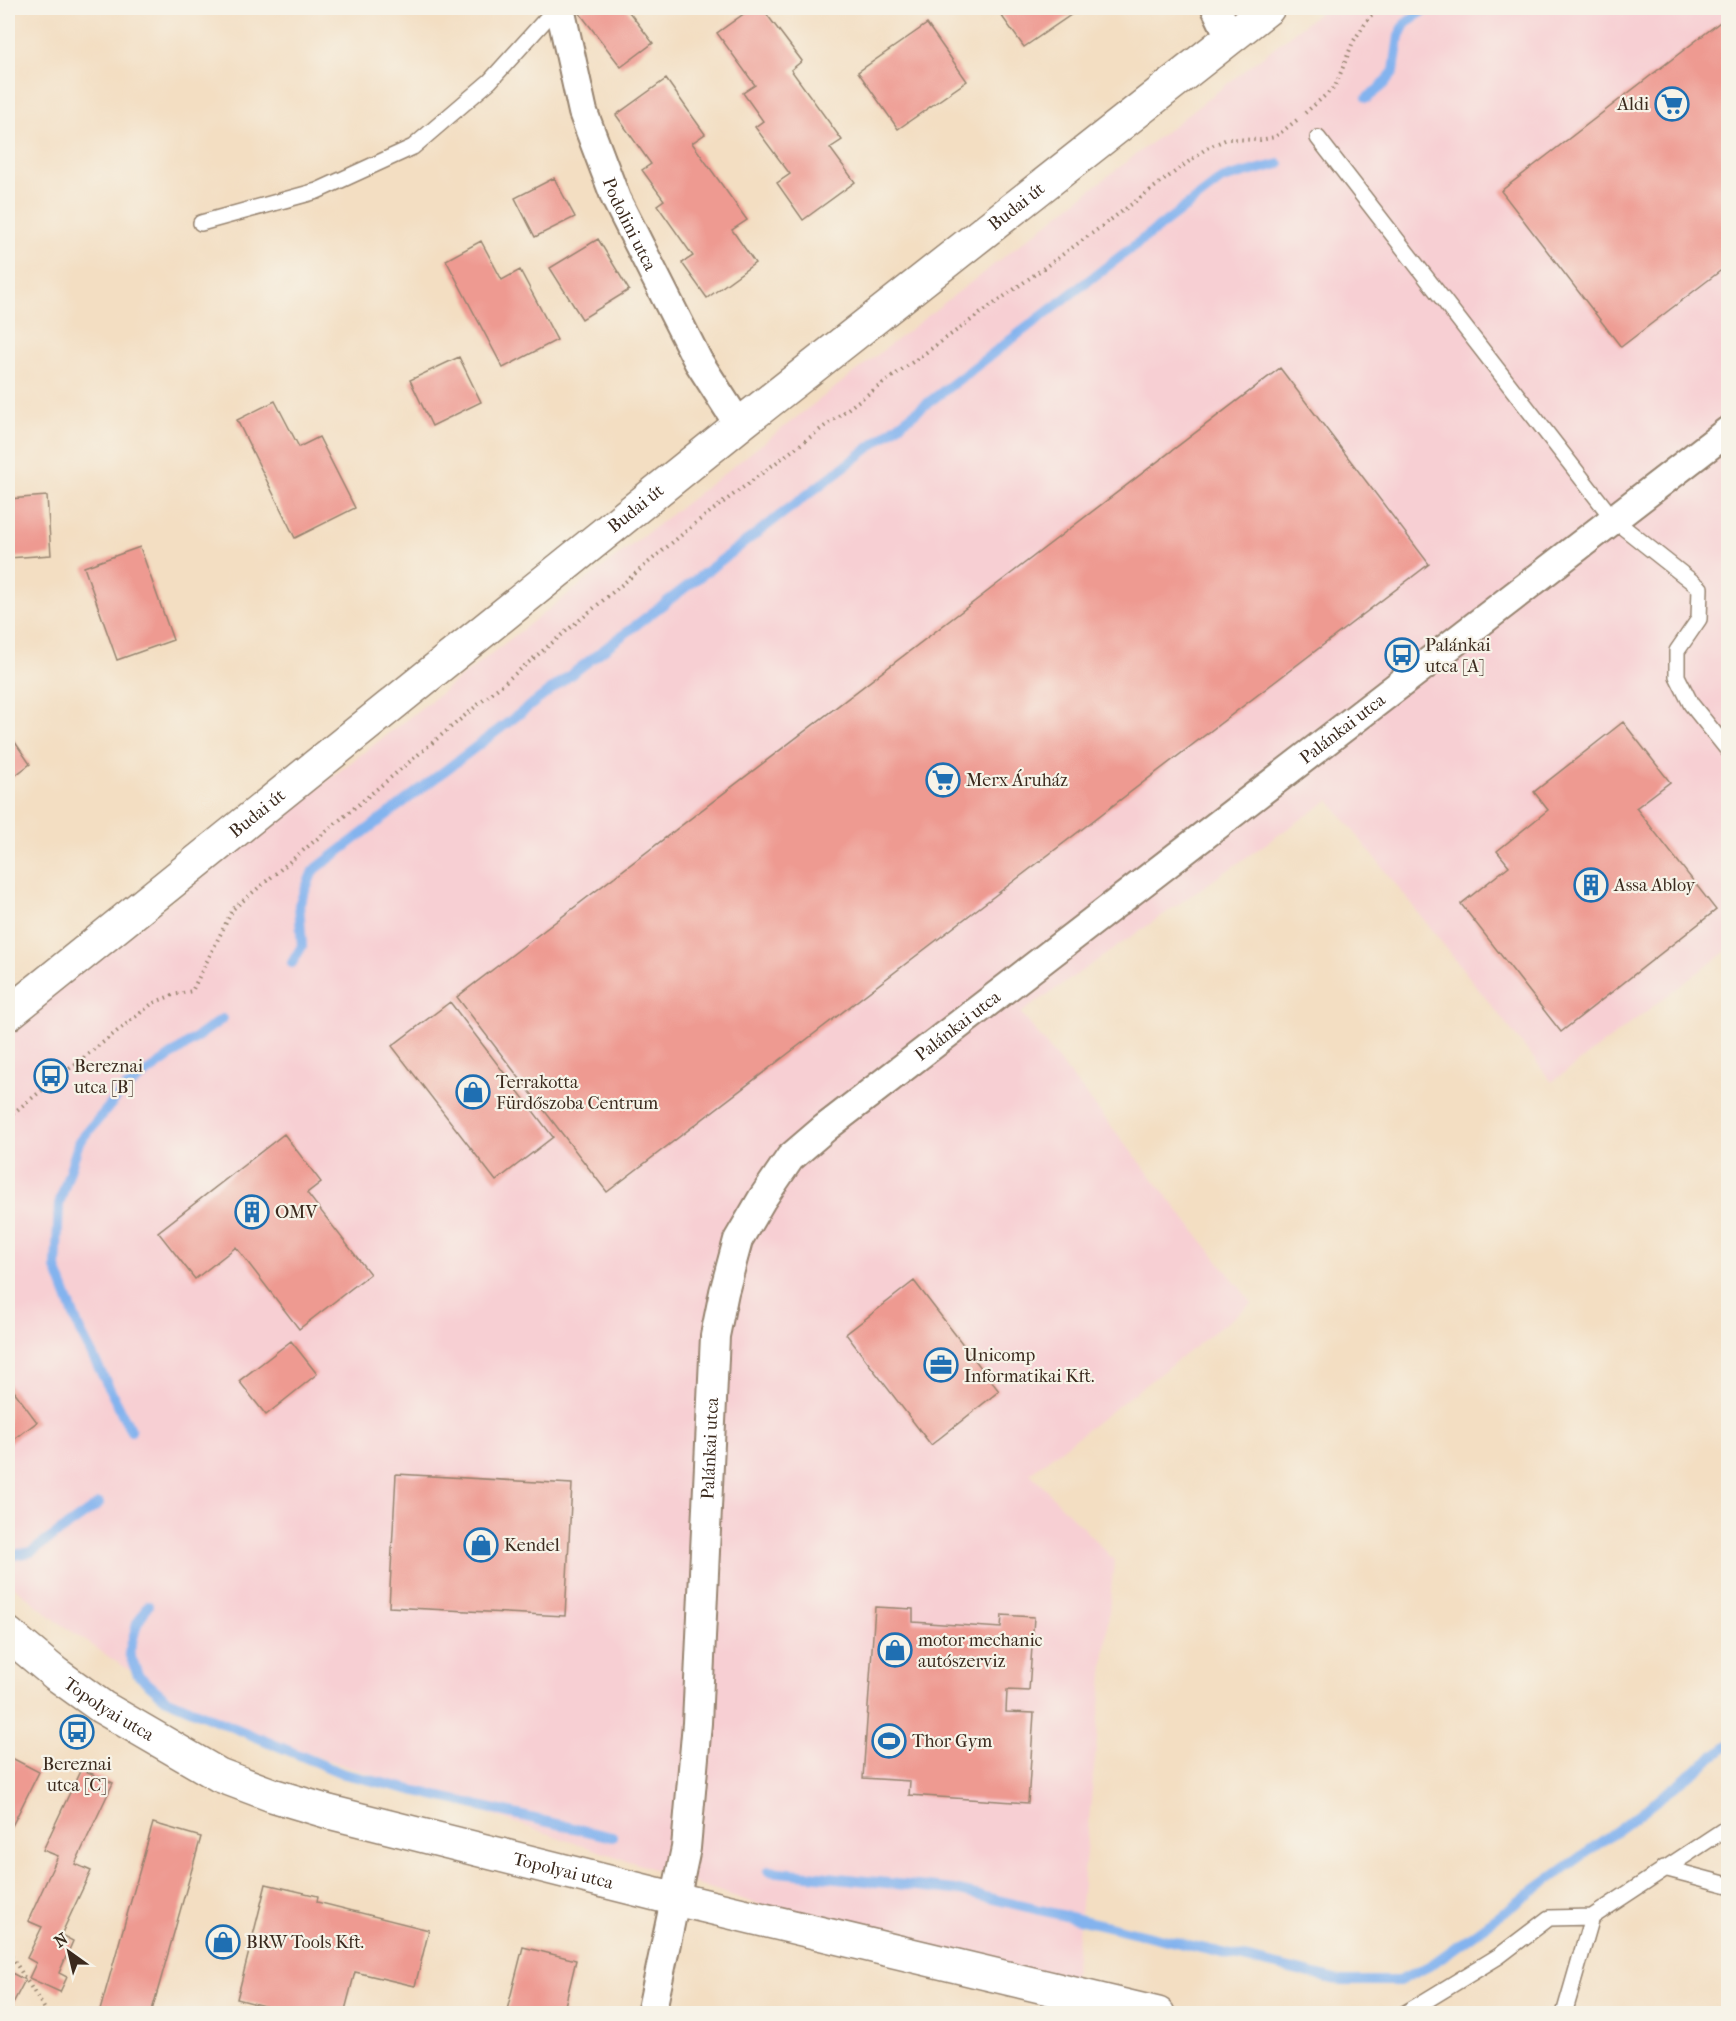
<svg xmlns="http://www.w3.org/2000/svg" width="1736" height="2021" viewBox="0 0 1736 2021" font-family="'IM FELL French Canon',serif">
<style>
.built{fill:#f7cfd3}
.lines{fill:none;stroke-linecap:round;stroke-linejoin:round}
.stream{stroke:#83b3ee;stroke-width:10}
.building{fill:#ee9a91}
.service-casing{stroke:#978470;stroke-width:18}
.minor-casing{stroke:#978470;stroke-width:32}
.tertiary-casing{stroke:#978470;stroke-width:36}
.primary-casing{stroke:#978470;stroke-width:36}
.path{stroke:#978470;stroke-width:4;stroke-dasharray:1.5 4.5;stroke-linecap:butt}
.service{stroke:#fff;stroke-width:15}
.minor{stroke:#fff;stroke-width:28}
.tertiary{stroke:#fff;stroke-width:33}
.primary{stroke:#fff;stroke-width:33}
.labels{text-anchor:middle;stroke-width:4.5;stroke-linejoin:round;paint-order:stroke}
.poi-label{font-size:18px;fill:#3b2a1e;stroke:#f7f3e8;text-anchor:start}
.street-label{font-size:18px;fill:#3b2a1e;stroke:#f7f3e8}
</style>
<rect width="100%" height="100%" fill="#f7f3e8"/>
<filter id="ink" filterUnits="userSpaceOnUse"><feTurbulence type="fractalNoise" baseFrequency=".0167" numOctaves="2"/><feDisplacementMap in="SourceGraphic" scale="12" xChannelSelector="R" yChannelSelector="G"/><feConvolveMatrix kernelMatrix="1 2 1 2 8 2 1 2 1" color-interpolation-filters="sRGB"/></filter>
<filter id="wash" filterUnits="userSpaceOnUse"><feTurbulence type="fractalNoise" baseFrequency=".008" numOctaves="4" result="noise"/><feDisplacementMap in="SourceGraphic" scale="24" xChannelSelector="R" yChannelSelector="G"/><feGaussianBlur stdDeviation="1.35" result="paint"/><feColorMatrix in="noise" values="0 0 0 0 0 0 0 0 0 0 0 0 0 0 0 0 0 1.4 0 .05"/><feComposite in="paint" operator="in"/></filter>
<g filter="url(#wash)">
<rect width="100%" height="100%" fill="#f3dec2"/>
<path class="built" d="M1325 8H1728V950L1552 1082 1329 800 1021 1013 1252 1303 1030 1473 1114 1560 1071 2009 226 1726 169 1695 112 1659 58 1622 8 1582V1028Z"/>
<g class="lines">
<path class="stream" d="M1367 98 1381 87 1394 71 1399 36 1405 24 1426 8
M292 963 302 946 299 905 313 871 1222 179 1279 164
M131 1431 79 1329 56 1268 59 1204 79 1142 123 1090 222 1019
M8 1556 31 1552 99 1504
M148 1605 137 1624 129 1653 138 1675 166 1699 344 1774 612 1837
M769 1871 955 1890 1341 1981H1399L1431 1965 1634 1818 1728 1745"/>
</g>
<g id="blocks">
<path class="building" d="M582 8H626L653 43 621 67 578 11Z
M752 8H762L802 61 791 70 842 140 830 148 855 182 803 220 777 183 790 174 755 127 763 121 743 93 755 85 717 33Z
M996 8H1072L1075 12 1024 47Z
M1728 16V265L1621 347 1501 191Z
M927 24 967 81 898 129 858 72Z
M666 79 705 134 692 143 747 220 732 230 755 263 707 298 682 263 693 256 657 205 664 200 642 170 651 164 616 115Z
M554 178 575 217 535 237 515 198Z
M598 239 629 290 582 319 550 268Z
M481 241 502 280 520 270 557 340 503 368 446 260Z
M459 357 481 402 432 426 410 380Z
M1280 368 1429 564 607 1192 457 997Z
M275 401 299 447 319 437 355 508 295 538 237 420Z
M47 496 51 555 8 558V499Z
M140 547 173 640 117 660 84 567Z
M1623 722 1670 782 1636 808 1716 910 1561 1032 1461 904 1509 866 1497 851 1548 810 1534 792Z
M8 732 30 764 8 781Z
M450 1002 553 1137 496 1181 392 1046Z
M284 1134 321 1182 307 1193 370 1274 299 1329 236 1247 195 1279 158 1232Z
M914 1281 999 1391 931 1445 846 1334Z
M291 1341 317 1374 266 1415 239 1381Z
M8 1383 37 1422 8 1444Z
M396 1474 572 1484 565 1616 389 1607Z
M875 1607 913 1609V1622L1001 1628 1002 1615 1034 1617 1029 1691 1007 1690 1006 1712 1034 1713 1028 1803 909 1795 910 1781 863 1778Z
M8 1756 39 1772 11 1828 8 1826Z
M81 1769 113 1783 75 1864 91 1871 61 1935 73 1941 59 1973 67 1977 60 1992 29 1978 36 1963 27 1958 42 1927 28 1921 58 1856 43 1850Z
M153 1823 201 1837 151 2014H99Z
M266 1884 318 1896 317 1902 429 1930 415 1986 355 1972 344 2014H294L237 1999Z
M523 1947 576 1960 563 2014H506Z
M8 1971 25 1980 9 2011 8 2010Z"/>
</g>
</g>
<g filter="url(#ink)">
<use href="#blocks" fill-opacity="0" stroke="#978470" stroke-width="1.5"/>
<g class="lines">
<defs>
<path id="service" d="M1318 138 1614 520 1700 588 1699 619 1677 651V676L1691 704 1728 750
M201 223 317 191 413 147 490 81 556 8
M1664 1868 1728 1885
M1404 2014 1499 1956 1549 1918 1592 1917
M1564 2014 1592 1917 1728 1827"/>
<g id="minor">
<path id="s1" d="M560 8 583 112 616 199 698 361 739 425"/>
<path d="M1216 8 1230 37"/>
<path id="s2" d="M651 2014 686 1848 697 1723 715 1336 724 1292 738 1240 762 1199 790 1158 825 1128 1728 431"/>
</g>
<g id="tertiary">
<path id="s3" d="M8 1634 56 1674 102 1707 219 1775 272 1795 329 1812 676 1899 1158 2014"/>
</g>
<g id="primary">
<path id="s4" d="M8 1014 739 425 1268 8"/>
</g>
</defs>
<use href="#service" class="service-casing"/>
<use href="#minor" class="minor-casing"/>
<use href="#tertiary" class="tertiary-casing"/>
<use href="#primary" class="primary-casing"/>
<path class="path" d="M1305 113 1335 87 1353 42 1370 16 1383 8
M8 1117 153 1003 173 995 192 991 233 909 697 522 857 402 1105 224 1207 148 1227 139 1260 140 1275 137 1297 120
M8 1951 48 2014"/>
<use href="#service" class="service"/>
<use href="#minor" class="minor"/>
<use href="#tertiary" class="tertiary"/>
<use href="#primary" class="primary"/>
</g>
</g>
<defs>
<symbol id="supermarket-ring" viewBox="-11 -11 22 22"><circle r="9.5" fill="#f7f3e8" stroke="#1f6fb2" stroke-width="1.5"/><path d="M-6-5.5h2.5l.6 2H6L4.5 2H-2.5L-4.4-4H-6ZM-1.5 3.2a1.3 1.3 0 1 0 .1 0ZM3 3.2a1.3 1.3 0 1 0 .1 0Z" fill="#1f6fb2"/></symbol>
<symbol id="bus-ring" viewBox="-11 -11 22 22"><circle r="9.5" fill="#f7f3e8" stroke="#1f6fb2" stroke-width="1.5"/><path d="M-5-6H5V4H4V6H2V4H-2V6H-4V4H-5ZM-3.5-4V0h7V-4ZM-3.5 1.2v1.5H-2V1.2ZM2 1.2v1.5H3.5V1.2Z" fill="#1f6fb2"/></symbol>
<symbol id="building-ring" viewBox="-11 -11 22 22"><circle r="9.5" fill="#f7f3e8" stroke="#1f6fb2" stroke-width="1.5"/><path d="M-4-6H4V6H1V3H-1V6H-4ZM-2.5-4.3h1.7v1.8h-1.7ZM.8-4.3h1.7v1.8H.8ZM-2.5-1h1.7V.8h-1.7ZM.8-1h1.7V.8H.8Z" fill="#1f6fb2"/></symbol>
<symbol id="shop-ring" viewBox="-11 -11 22 22"><circle r="9.5" fill="#f7f3e8" stroke="#1f6fb2" stroke-width="1.5"/><path d="M-5-2.5h2.3a2.7 3.5 0 0 1 5.4 0H5L5.5 6h-11ZM-1.5-2.5h3a1.5 2.3 0 0 0-3 0Z" fill="#1f6fb2"/></symbol>
<symbol id="office-ring" viewBox="-11 -11 22 22"><circle r="9.5" fill="#f7f3e8" stroke="#1f6fb2" stroke-width="1.5"/><path d="M-6-3h4V-5.5h4V-3h4V5H-6ZM-1-4.5V-3h2v-1.5ZM-6 0V1H6V0Z" fill="#1f6fb2"/></symbol>
<symbol id="stadium-ring" viewBox="-11 -11 22 22"><circle r="9.5" fill="#f7f3e8" stroke="#1f6fb2" stroke-width="1.5"/><path d="M0-5a6.5 5 0 1 0 0 10a6.5 5 0 1 0 0-10ZM-3.5-1.8h7v3.6h-7Z" fill="#1f6fb2"/></symbol>
</defs>
<g fill-rule="evenodd">
<use href="#supermarket-ring" x="1653" y="85" width="38" height="38"/>
<use href="#bus-ring" x="1383" y="636" width="38" height="38"/>
<use href="#supermarket-ring" x="924" y="761" width="38" height="38"/>
<use href="#building-ring" x="1572" y="866" width="38" height="38"/>
<use href="#bus-ring" x="32" y="1057" width="38" height="38"/>
<use href="#shop-ring" x="454" y="1073" width="38" height="38"/>
<use href="#building-ring" x="233" y="1193" width="38" height="38"/>
<use href="#office-ring" x="922" y="1346" width="38" height="38"/>
<use href="#shop-ring" x="462" y="1526" width="38" height="38"/>
<use href="#shop-ring" x="876" y="1631" width="38" height="38"/>
<use href="#bus-ring" x="58" y="1713" width="38" height="38"/>
<use href="#stadium-ring" x="870" y="1722" width="38" height="38"/>
<use href="#shop-ring" x="204" y="1923" width="38" height="38"/>
</g>
<g class="labels">
<g class="poi-label">
<text x="1649" y="110" text-anchor="end">Aldi</text>
<text x="1425" y="651">Palánkai<tspan x="1425" dy="21">utca [A]</tspan></text>
<text x="966" y="786">Merx Áruház</text>
<text x="1614" y="891">Assa Abloy</text>
<text x="74" y="1072">Bereznai<tspan x="74" dy="21">utca [B]</tspan></text>
<text x="496" y="1088">Terrakotta<tspan x="496" dy="21">Fürdőszoba Centrum</tspan></text>
<text x="275" y="1218">OMV</text>
<text x="964" y="1361">Unicomp<tspan x="964" dy="21">Informatikai Kft.</tspan></text>
<text x="504" y="1551">Kendel</text>
<text x="918" y="1646">motor mechanic<tspan x="918" dy="21">autószerviz</tspan></text>
<text x="912" y="1747">Thor Gym</text>
<text x="77" y="1770" text-anchor="middle">Bereznai<tspan x="77" dy="21">utca [C]</tspan></text>
<text x="246" y="1948">BRW Tools Kft.</text>
</g>
<g class="street-label">
<text dy="6" stroke="none"><textPath href="#s4" startOffset="1292">Budai út</textPath></text>
<text dy="6" stroke="none"><textPath href="#s1" startOffset="228">Podolini utca</textPath></text>
<text dy="6" stroke="none"><textPath href="#s4" startOffset="806">Budai út</textPath></text>
<text dy="6" stroke="none"><textPath href="#s2" startOffset="1578">Palánkai utca</textPath></text>
<text dy="6" stroke="none"><textPath href="#s4" startOffset="320">Budai út</textPath></text>
<text dy="6" stroke="none"><textPath href="#s2" startOffset="1092">Palánkai utca</textPath></text>
<text dy="6" stroke="none"><textPath href="#s2" startOffset="570">Palánkai utca</textPath></text>
<text dy="6" stroke="none"><textPath href="#s3" startOffset="126">Topolyai utca</textPath></text>
<text dy="6" stroke="none"><textPath href="#s3" startOffset="612">Topolyai utca</textPath></text>
</g>
</g>
<rect width="1736" height="2021" fill="none" stroke="#f7f3e8" stroke-width="30"/>
<g transform="translate(69 1952) rotate(326)" stroke="#f7f3e8" stroke-width="4.5" paint-order="stroke">
<path d="M0-4.5L10 22L0 15L-10 22Z" fill="#3b2a1e"/>
<text y="-9" font-size="16" font-weight="bold" text-anchor="middle" fill="#3b2a1e">N</text>
</g>
</svg>
